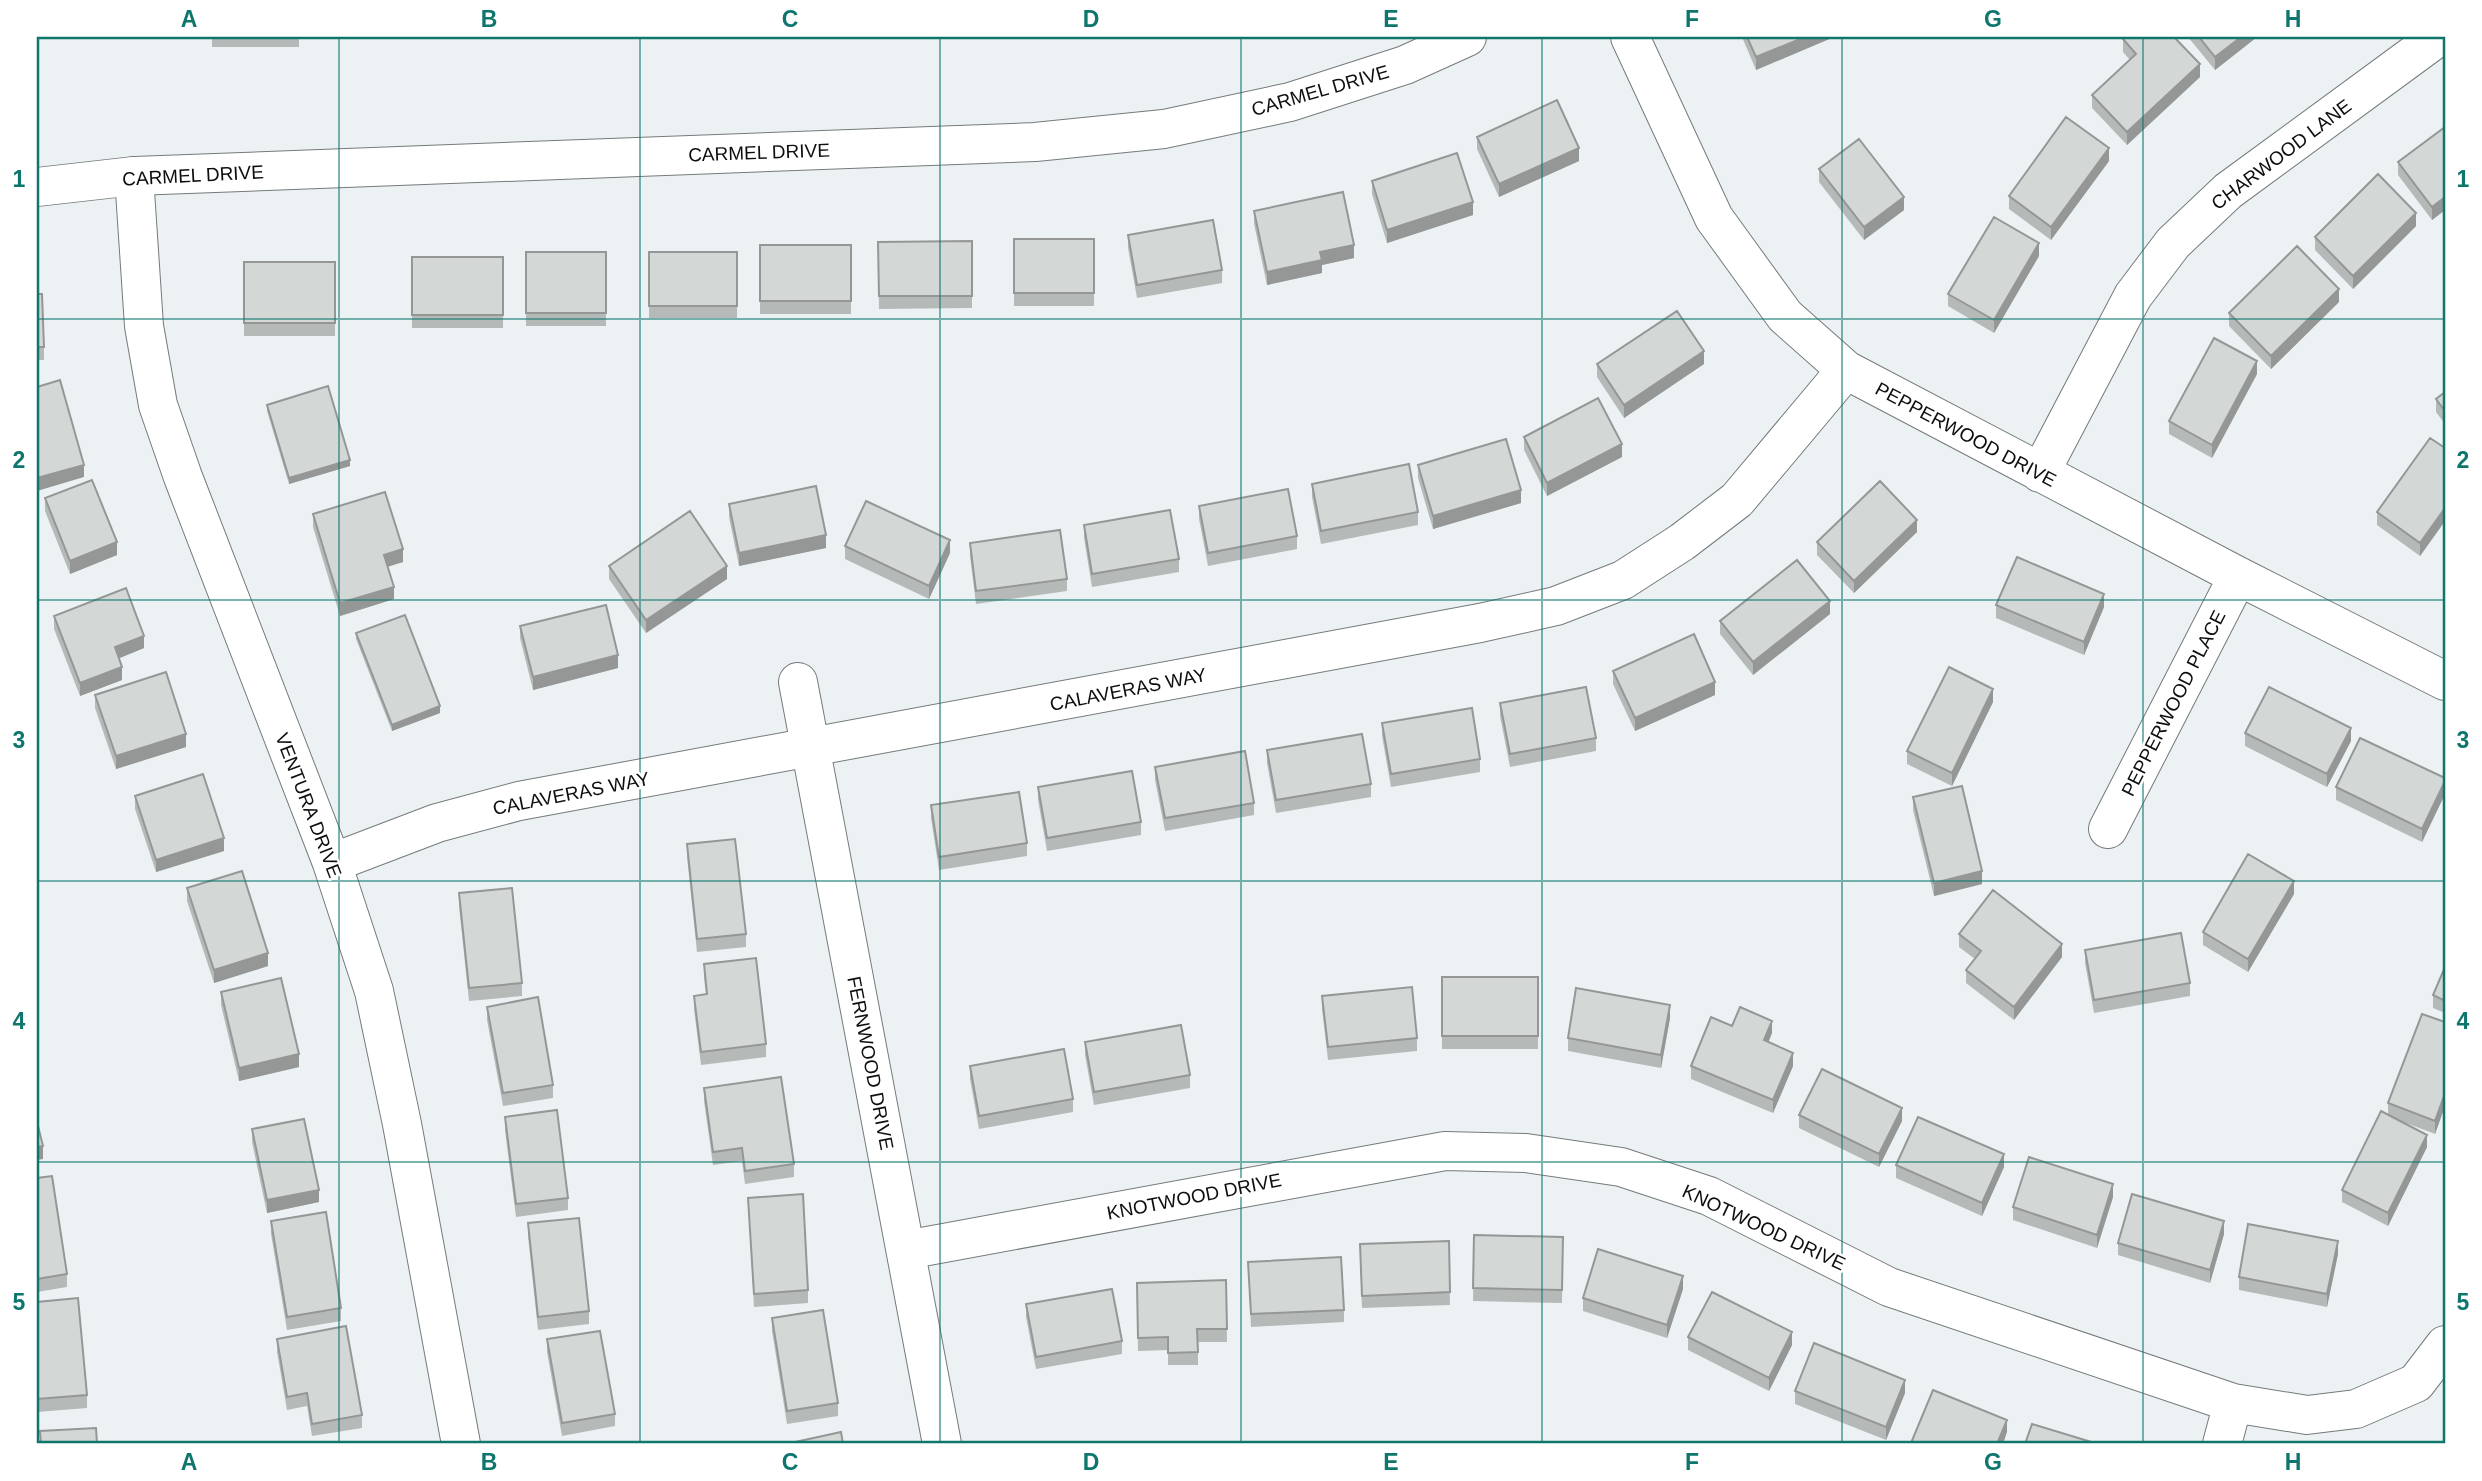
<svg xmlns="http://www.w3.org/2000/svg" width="2482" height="1481" viewBox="0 0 2482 1481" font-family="Arial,sans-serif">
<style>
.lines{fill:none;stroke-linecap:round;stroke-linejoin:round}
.street-casing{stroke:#757a7b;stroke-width:40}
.secondary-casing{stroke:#757a7b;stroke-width:40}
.street{stroke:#fff;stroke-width:38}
.secondary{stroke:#fff;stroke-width:38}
.wall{fill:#b5bab9}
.shaded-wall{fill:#949796}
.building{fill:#d3d8d7;stroke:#949796;stroke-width:2}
.grid{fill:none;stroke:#0f766e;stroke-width:2;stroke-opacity:0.55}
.labels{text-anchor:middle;stroke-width:5;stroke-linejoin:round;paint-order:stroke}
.street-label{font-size:19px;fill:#0d0f0f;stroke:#fff}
.neatline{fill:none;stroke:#0f766e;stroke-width:2.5}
.grid-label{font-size:23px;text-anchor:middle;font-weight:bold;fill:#0f766e}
</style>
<rect width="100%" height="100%" fill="#ecf2f3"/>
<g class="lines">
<defs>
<path id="street" d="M1630 37 1714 218 1785 316 1846 370 2238 576 2445 681
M134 176 144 326 158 405 183 477 332 863 374 991 402 1124 461 1444
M2040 473 2133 296 2173 243 2228 191 2438 37
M798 682 942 1444
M2108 829 2238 576
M332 863 437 823 519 801 1480 623 1556 606 1623 580 1682 542 1737 500 1846 370
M906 1250 1445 1151 1526 1153 1621 1167 1709 1196 1889 1287 2233 1403 2307 1415 2356 1409 2416 1383 2445 1345
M2222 1444 2233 1403"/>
<path id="secondary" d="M37 187 134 176 1035 142 1164 129 1290 102 1405 65 1467 37"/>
</defs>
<use href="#street" class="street-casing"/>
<use href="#secondary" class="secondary-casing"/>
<use href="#street" class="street"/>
<use href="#secondary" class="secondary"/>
</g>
<path class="wall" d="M212 37H299V47H212Z
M323 37H411V39H323Z
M1742 37H1834L1756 70Z
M2188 37H2257L2215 70Z
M2123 39 2200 77 2127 145 2092 108V95L2130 60 2123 52Z
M2445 127V210L2432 220 2398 175V162Z
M1477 137 1579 161 1499 197 1477 149Z
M2109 161 2051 240 2009 209V196Z
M1819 169 1904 210 1864 240 1819 182Z
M1372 181 1473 215 1387 243 1372 194Z
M1254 211 1354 258 1322 265V273L1267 285 1254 224Z
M2416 226 2353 289 2315 250V237Z
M1128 235 1222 270V283L1137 298 1128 248Z
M1014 239H1094V306H1014Z
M972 241V308L879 309 878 242Z
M760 245H851V314H760Z
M526 252H606V326H526Z
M649 252H737V318H649Z
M2039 256 1994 333 1948 306V294Z
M412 257H503V328H412Z
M244 262H335V336H244Z
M37 294 44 347V360H37Z
M2339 302 2271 369 2229 326V313Z
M1597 364H1704L1624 418 1597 377Z
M2257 374 2212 458 2169 434V421Z
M2445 392V424L2436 412V399Z
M267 405 350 466 289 484 267 411Z
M1524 437 1622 457 1547 496 1524 450Z
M2445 448V521L2420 556 2377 525V512Z
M1418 465 1521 503 1433 529 1418 478Z
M1312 484 1418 512V525L1321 544 1312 497Z
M45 498 117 555 70 574 45 511Z
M729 504 826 548 739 566 729 517Z
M1199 506 1297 536V549L1208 566 1199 519Z
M313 514 403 562 387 566 394 599 340 616 313 527Z
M1084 525 1179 559V572L1092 587 1084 538Z
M1917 532 1854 593 1817 555V542Z
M970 543 1067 579V591L976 604 970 556Z
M845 546 950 553 929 599 845 559Z
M609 566 727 579 646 633 609 579Z
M1996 605 2104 607 2084 655 1996 618Z
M1830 614 1753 675 1720 634V621Z
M54 616 144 648 119 658 122 680 80 696 54 629Z
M520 626 618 668 533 690 520 638Z
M356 633 440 713 392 731 356 639Z
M1613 671 1715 695 1635 731 1613 684Z
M95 695 186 747 116 769 95 708Z
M1993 702 1952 786 1907 764V751Z
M1500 703 1596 738V751L1510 767 1500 716Z
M1382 723 1480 759V772L1391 787 1382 736Z
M2245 733 2351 741 2327 787 2245 746Z
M1267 750 1371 784V797L1276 813 1267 763Z
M1155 767 1254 803V815L1165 831 1155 780Z
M2445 778V794L2422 842 2336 800V787Z
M1038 787 1141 822V835L1047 851 1038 800Z
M135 796 224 851 156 872 135 809Z
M1913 797 1982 884 1934 896 1913 810Z
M931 805 1027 843V856L939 870 931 818Z
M687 844 746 934V947L697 952 687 857Z
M187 888 268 966 214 983 187 901Z
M459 893 522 983V996L469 1001 459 906Z
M2294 894 2248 972 2203 945V932Z
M1959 934 2062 957 2014 1020 1966 983V970L1975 959 1959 947Z
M2085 950 2190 983V996L2094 1013 2085 963Z
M704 964 766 1044V1057L701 1065 694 1009V996L706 994 704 977Z
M2445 967V1013L2433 1008V995Z
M1442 977H1538V1049H1442Z
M221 992 299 1067 239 1081 221 1005Z
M1322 996 1417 1038V1051L1328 1060 1322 1009Z
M487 1007 553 1085V1098L503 1106 487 1020Z
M1670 1018 1661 1068 1568 1051V1038Z
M2445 1022V1106L2435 1134 2398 1120 2427 1147 2388 1226 2342 1202V1190L2388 1115V1103Z
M1732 1026 1772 1033 1768 1042 1793 1066 1773 1113 1691 1079V1066Z
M1085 1042 1190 1075V1088L1094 1105 1085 1055Z
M970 1066 1073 1099V1112L979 1129 970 1079Z
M704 1088 794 1164V1177L745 1184 742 1161 713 1165 704 1101Z
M1799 1115 1902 1121 1879 1167 1799 1128Z
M505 1117 568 1198V1210L516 1217 505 1130Z
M252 1129 319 1202 267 1213 252 1142Z
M1896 1165 2004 1167 1982 1216 1896 1178Z
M37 1178 67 1274V1287L37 1292Z
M2113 1197 2097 1248 2013 1220V1207Z
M748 1198 808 1290V1303L754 1307Z
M271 1221 341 1308V1321L287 1330 271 1234Z
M528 1223 589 1311V1324L538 1330 528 1236Z
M2224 1234 2210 1283 2118 1255V1243Z
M1474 1235 1563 1237 1562 1303 1473 1301Z
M1449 1241 1450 1305 1362 1308 1360 1257Z
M2338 1254 2327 1307 2239 1290V1277Z
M1248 1262 1344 1310V1322L1251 1327Z
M1226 1280 1227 1342H1198V1365H1168V1350L1138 1351 1137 1283Z
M1683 1289 1667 1338 1583 1311V1298Z
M37 1302 87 1395V1408L37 1412Z
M1026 1304 1122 1341V1354L1036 1369 1026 1317Z
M772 1318 838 1403V1416L787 1424 772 1331Z
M1688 1337 1792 1345 1769 1391 1688 1350Z
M277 1339 362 1415V1428L312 1436 307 1406 287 1410 277 1352Z
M547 1339 615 1414V1426L562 1436 547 1352Z
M1795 1391 1905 1393 1886 1440 1795 1404Z"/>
<path class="shaded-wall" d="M1805 37H1834L1756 70V57Z
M2241 37H2257L2215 70V57Z
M2200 64V77L2127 145V132Z
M1579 148V161L1499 197V184Z
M2109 148V161L2051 240V227Z
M1904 197V210L1864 240V227Z
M2445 197V210L2432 220V207Z
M1473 202V215L1387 243V230Z
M2416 213V226L2353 289V276Z
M2039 243V256L1994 333V320Z
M1354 245V258L1322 265V273L1267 285V272L1320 252Z
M2339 289V302L2271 369V356Z
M1704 351V364L1624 418V405Z
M2257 361V374L2212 458V445Z
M1622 444V457L1547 496V483Z
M350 460V466L289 484V478Z
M84 465V477L37 491V478Z
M1521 490V503L1433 529V516Z
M2445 508V521L2420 556V543Z
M1917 520V532L1854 593V581Z
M826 535V548L739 566V553Z
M950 540V553L929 599V586Z
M117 542V555L70 574V561Z
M403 549V562L384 568V555Z
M727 566V579L646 633V620Z
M394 587V599L340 616V603Z
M2104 594V607L2084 655V642Z
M1830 601V614L1753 675V662Z
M144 636V648L115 660V647Z
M618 655V668L533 690V677Z
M122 667V680L80 696V683Z
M1715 682V695L1635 731V718Z
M1993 689V702L1952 786V773Z
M440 706V713L392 731V725Z
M2351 728V741L2327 787V774Z
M186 734V747L116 769V756Z
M2445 781V794L2422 842V829Z
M224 838V851L156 872V860Z
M1982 871V884L1934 896V883Z
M2294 881V894L2248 972V959Z
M2062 944V957L2014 1020V1007Z
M268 953V966L214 983V970Z
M1670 1005V1018L1661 1068V1055Z
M1772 1021V1033L1764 1053V1040Z
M1793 1053V1066L1773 1113V1100Z
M299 1054V1067L239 1081V1068Z
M2445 1093V1106L2435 1134V1121Z
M1902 1108V1121L1879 1167V1154Z
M2427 1135V1147L2388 1226V1213Z
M43 1146V1159L37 1160V1147Z
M2004 1154V1167L1982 1216V1203Z
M2113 1184V1197L2097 1248V1235Z
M319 1190V1202L267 1213V1200Z
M2224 1221V1234L2210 1283V1270Z
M2338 1241V1254L2327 1307V1294Z
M1683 1276V1289L1667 1338V1325Z
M1792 1332V1345L1769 1391V1378Z
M1905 1380V1393L1886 1440V1427Z
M2007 1420V1432L2003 1444H1997Z"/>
<path class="building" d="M1747 37H1805L1756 57Z
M2126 37H2174L2200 64 2127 132 2092 95 2136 54 2123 39Z
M2199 37H2241L2215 57Z
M1557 100 1579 148 1499 184 1477 137Z
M2066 117 2109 148 2051 227 2009 196Z
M2445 127V197L2432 207 2398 162Z
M1859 139 1904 197 1864 227 1819 169Z
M1457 153 1473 202 1387 230 1372 181Z
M2378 174 2416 213 2353 276 2315 237Z
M1343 192 1354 245 1320 252 1322 260 1267 272 1254 211Z
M1994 217 2039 243 1994 320 1948 294Z
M1213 220 1222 270 1137 285 1128 235Z
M1014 239H1094V293H1014Z
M972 241V296H879L878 242Z
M760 245H851V301H760Z
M2297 246 2339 289 2271 356 2229 313Z
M526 252H606V313H526Z
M649 252H737V306H649Z
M412 257H503V315H412Z
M244 262H335V323H244Z
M37 294H42L44 347H37Z
M1677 311 1704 351 1624 405 1597 364Z
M2214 338 2257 361 2212 445 2169 421Z
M60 380 84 465 37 478V387Z
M328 386 350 460 289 478 267 405Z
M2445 392V411L2436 399Z
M1598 398 1622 444 1547 483 1524 437Z
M2430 438 2445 448V508L2420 543 2377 512Z
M1506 439 1521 490 1433 516 1418 465Z
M1409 464 1418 512 1321 531 1312 484Z
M92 480 117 542 70 561 45 498Z
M1880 481 1917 520 1854 581 1817 542Z
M816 486 826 535 739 553 729 504Z
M1288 489 1297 536 1208 553 1199 506Z
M385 492 403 549 384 555 394 587 340 603 313 514Z
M866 501 950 540 929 586 845 546Z
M1170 510 1179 559 1092 574 1084 525Z
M690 511 727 566 646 620 609 566Z
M1060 530 1067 579 976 591 970 543Z
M2017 557 2104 594 2084 642 1996 605Z
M1797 560 1830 601 1753 662 1720 621Z
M126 588 144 636 115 647 122 667 80 683 54 616Z
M606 605 618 655 533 677 520 626Z
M405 615 440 706 392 725 356 633Z
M1694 634 1715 682 1635 718 1613 671Z
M1949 667 1993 689 1952 773 1907 751Z
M166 672 186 734 116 756 95 695Z
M1586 687 1596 738 1510 754 1500 703Z
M2269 687 2351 728 2327 774 2245 733Z
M1472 708 1480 759 1391 774 1382 723Z
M1362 734 1371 784 1276 800 1267 750Z
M2360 738 2445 778V781L2422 829 2336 787Z
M1245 751 1254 803 1165 818 1155 767Z
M1132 771 1141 822 1047 838 1038 787Z
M203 774 224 838 156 860 135 796Z
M1962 786 1982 871 1934 883 1913 797Z
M1019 792 1027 843 939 857 931 805Z
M735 839 746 934 697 939 687 844Z
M2248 854 2294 881 2248 959 2203 932Z
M242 871 268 953 214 970 187 888Z
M512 888 522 983 469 988 459 893Z
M1993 890 2062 944 2014 1007 1966 970 1981 951 1959 934Z
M2181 933 2190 983 2094 1000 2085 950Z
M756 958 766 1044 701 1052 694 996 707 994 704 964Z
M2445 967V1001L2433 995Z
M1442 977H1538V1036H1442Z
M281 978 299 1054 239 1068 221 992Z
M1412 987 1417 1038 1328 1047 1322 996Z
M1576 988 1670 1005 1661 1055 1568 1038Z
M538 997 553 1085 503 1093 487 1007Z
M1740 1007 1772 1021 1764 1040 1793 1053 1773 1100 1691 1066 1711 1017 1732 1026Z
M2422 1014 2445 1022V1093L2435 1121 2388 1103Z
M1181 1025 1190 1075 1094 1092 1085 1042Z
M1064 1049 1073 1099 979 1116 970 1066Z
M1822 1069 1902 1108 1879 1154 1799 1115Z
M781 1077 794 1164 745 1171 742 1148 713 1152 704 1088Z
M557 1110 568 1198 516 1204 505 1117Z
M2381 1111 2427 1135 2388 1213 2342 1190Z
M1918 1117 2004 1154 1982 1203 1896 1165Z
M304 1119 319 1190 267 1200 252 1129Z
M37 1122 43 1146 37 1147Z
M2029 1157 2113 1184 2097 1235 2013 1207Z
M52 1176 67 1274 37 1279V1178Z
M803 1194 808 1290 754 1294 748 1198Z
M2132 1194 2224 1221 2210 1270 2118 1243Z
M326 1212 341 1308 287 1317 271 1221Z
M579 1218 589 1311 538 1317 528 1223Z
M2248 1224 2338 1241 2327 1294 2239 1277Z
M1474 1235 1563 1237 1562 1290 1473 1288Z
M1449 1241 1450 1292 1362 1296 1360 1244Z
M1598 1249 1683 1276 1667 1325 1583 1298Z
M1341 1257 1344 1310 1251 1314 1248 1262Z
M1226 1280 1227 1329H1197L1198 1352 1168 1353V1337L1138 1338 1137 1283Z
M1112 1289 1122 1341 1036 1357 1026 1304Z
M1712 1292 1792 1332 1769 1378 1688 1337Z
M78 1298 87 1395 37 1399V1302Z
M823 1310 838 1403 787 1411 772 1318Z
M346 1326 362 1415 312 1424 307 1393 287 1397 277 1339Z
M600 1331 615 1414 562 1423 547 1339Z
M1814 1343 1905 1380 1886 1427 1795 1391Z
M1933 1390 2007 1420 1997 1444 1911 1443Z
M2032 1424 2098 1444H2025Z
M96 1428 97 1444H41L40 1431Z
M841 1432 843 1444H786Z
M369 1442V1444H345Z"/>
<path class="grid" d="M339 37V1444M640 37V1444M940 37V1444M1241 37V1444M1542 37V1444M1842 37V1444M2143 37V1444M37 319H2445M37 600H2445M37 881H2445M37 1162H2445"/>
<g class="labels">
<g class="street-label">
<text transform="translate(1320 90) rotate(-16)" y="7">CARMEL DRIVE</text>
<text transform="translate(759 152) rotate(-2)" y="7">CARMEL DRIVE</text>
<text transform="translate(2281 154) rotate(-37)" y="7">CHARWOOD LANE</text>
<text transform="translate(193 175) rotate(-3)" y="7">CARMEL DRIVE</text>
<text transform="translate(1966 434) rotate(28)" y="7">PEPPERWOOD DRIVE</text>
<text transform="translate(1128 689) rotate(-11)" y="7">CALAVERAS WAY</text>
<text transform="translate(2173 703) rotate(-63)" y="7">PEPPERWOOD PLACE</text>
<text transform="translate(571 793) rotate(-11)" y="7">CALAVERAS WAY</text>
<text transform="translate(309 805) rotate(69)" y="7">VENTURA DRIVE</text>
<text transform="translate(871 1063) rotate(79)" y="7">FERNWOOD DRIVE</text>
<text transform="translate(1194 1196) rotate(-11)" y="7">KNOTWOOD DRIVE</text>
<text transform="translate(1764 1227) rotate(25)" y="7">KNOTWOOD DRIVE</text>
</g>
</g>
<rect width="2482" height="1481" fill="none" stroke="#ffffff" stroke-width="77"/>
<rect x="38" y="38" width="2406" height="1404" class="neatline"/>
<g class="grid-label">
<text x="189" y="27">A</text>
<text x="489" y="27">B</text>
<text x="790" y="27">C</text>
<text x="1091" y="27">D</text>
<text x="1391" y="27">E</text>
<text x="1692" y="27">F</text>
<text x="1993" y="27">G</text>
<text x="2293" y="27">H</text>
<text x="19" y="187">1</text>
<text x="2463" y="187">1</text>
<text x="19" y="468">2</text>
<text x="2463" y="468">2</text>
<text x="19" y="748">3</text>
<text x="2463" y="748">3</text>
<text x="19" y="1029">4</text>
<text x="2463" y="1029">4</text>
<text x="19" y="1310">5</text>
<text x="2463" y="1310">5</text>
<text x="189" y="1470">A</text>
<text x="489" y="1470">B</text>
<text x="790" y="1470">C</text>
<text x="1091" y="1470">D</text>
<text x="1391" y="1470">E</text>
<text x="1692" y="1470">F</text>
<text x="1993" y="1470">G</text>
<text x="2293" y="1470">H</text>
</g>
</svg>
